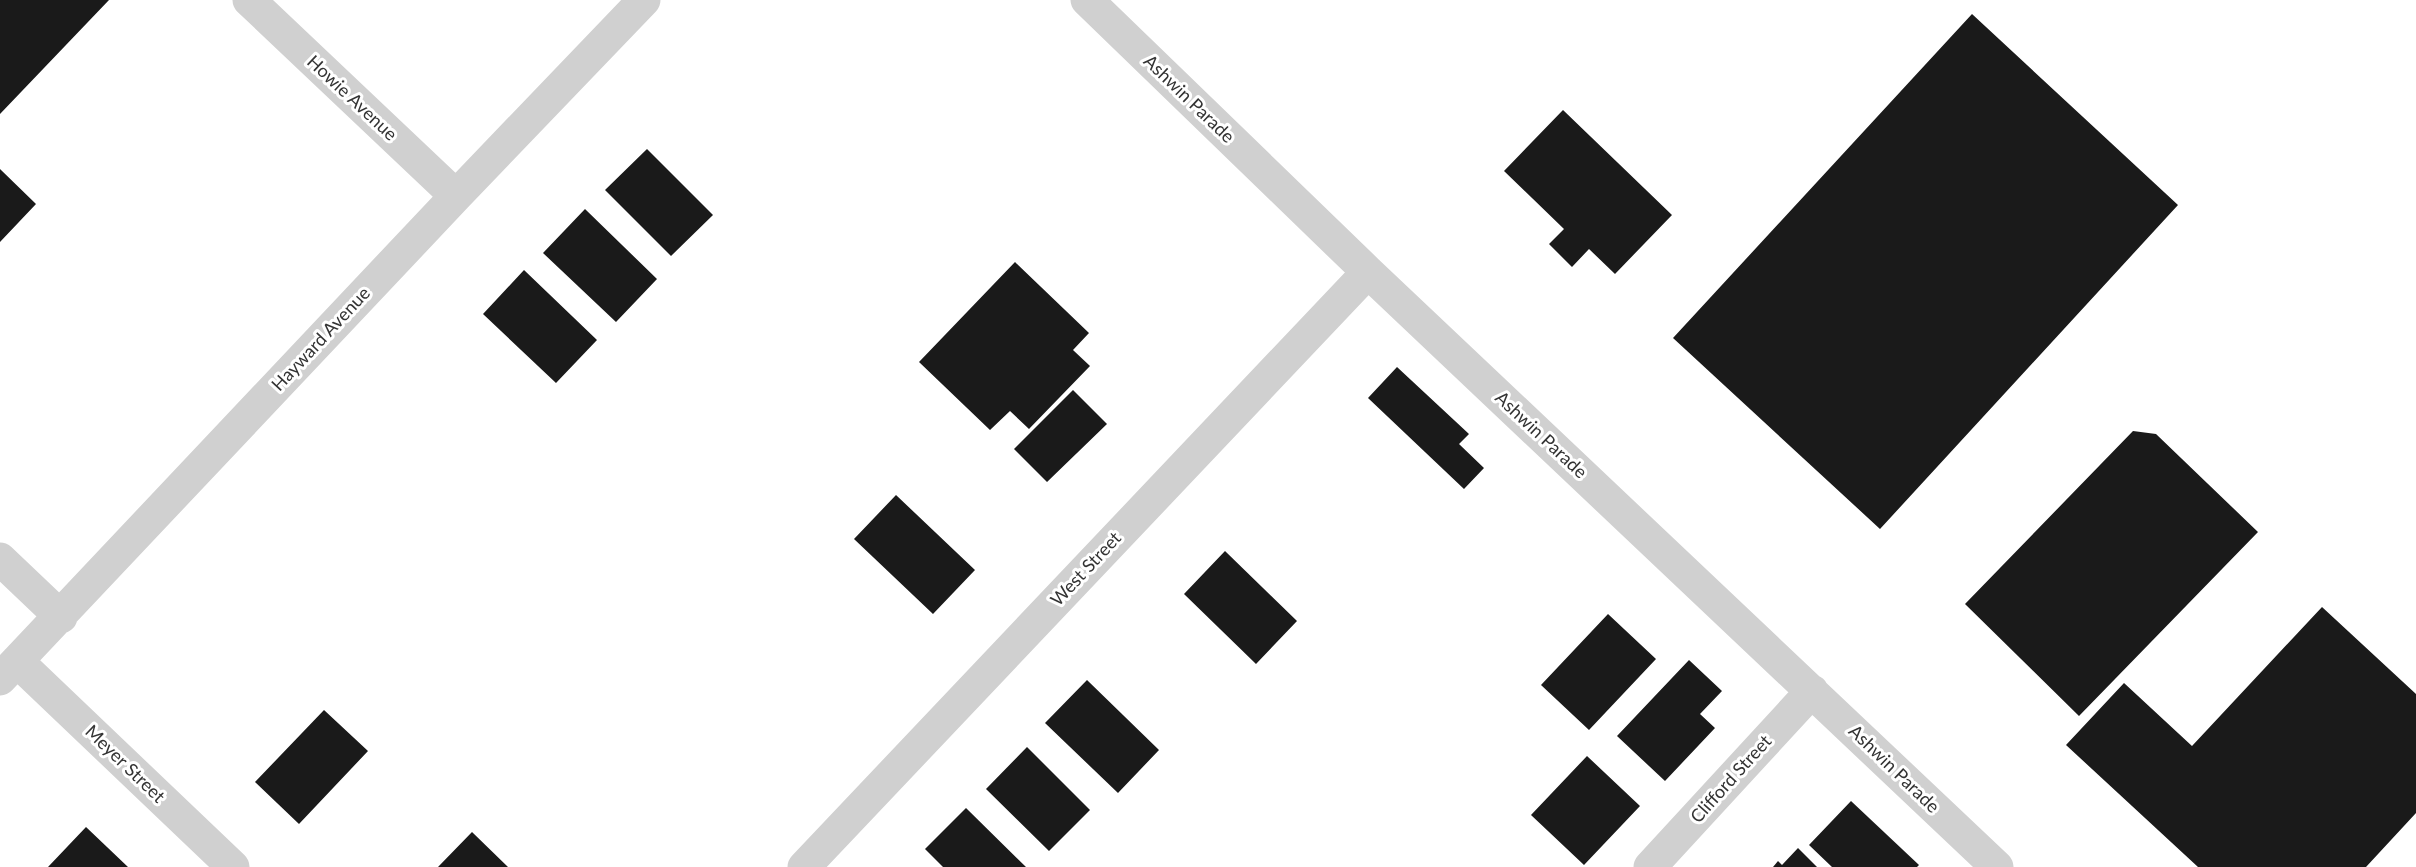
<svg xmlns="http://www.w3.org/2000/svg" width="2416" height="867" viewBox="0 0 2416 867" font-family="Lato,sans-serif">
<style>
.building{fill:#1a1a1a}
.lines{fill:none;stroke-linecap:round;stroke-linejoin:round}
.minor{stroke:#d0d0d0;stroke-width:33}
.labels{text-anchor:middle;stroke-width:6;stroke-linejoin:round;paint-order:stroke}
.street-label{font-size:18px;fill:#333;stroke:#fff}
</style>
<rect width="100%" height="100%" fill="#fff"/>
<path class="building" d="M0 0H109L0 114Z
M1972 14 2178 205 1880 529 1673 338Z
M1563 110 1672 215 1615 274 1589 249 1572 267 1549 244 1564 229 1504 171Z
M647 149 713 215 671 256 605 190Z
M0 169 36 204 0 242Z
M585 209 657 279 616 322 543 253Z
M1015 262 1089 333 1073 350 1090 366 1029 429 1010 411 990 430 919 362Z
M524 270 597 340 556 383 483 314Z
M1397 367 1469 434 1459 444 1484 468 1464 489 1368 398Z
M1073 390 1107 424 1047 482 1014 449Z
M2133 431 2156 434 2258 532 2079 716 1965 604Z
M896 495 975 570 933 614 854 539Z
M1225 551 1297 621 1256 664 1184 594Z
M2322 607 2416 694V813L2366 867H2198L2066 745 2124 683 2192 746Z
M1608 614 1656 659 1589 730 1541 685Z
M1689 660 1722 691 1700 714 1715 728 1665 781 1617 736Z
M1087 680 1159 750 1118 793 1045 723Z
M324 710 368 751 299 824 255 782Z
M1027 747 1090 810 1049 851 986 789Z
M1587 756 1640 806 1584 865 1531 815Z
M1851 801 1919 865 1917 867H1832L1809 845Z
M966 808 1026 867H943L925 849Z
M86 827 128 867H48Z
M472 832 508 867H438Z
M1798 848 1817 867H1773L1778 861 1782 865Z"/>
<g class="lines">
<path class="minor" d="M249 0 456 196
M1087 0 1368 272 1997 867
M0 559 61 617
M17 661 233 867
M0 679 456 196 644 0
M804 867 1368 272
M1650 867 1812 691"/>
</g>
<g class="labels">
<g class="street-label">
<text transform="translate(352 98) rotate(43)" y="6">Howie Avenue</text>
<text transform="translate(1189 99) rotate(44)" y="6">Ashwin Parade</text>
<text transform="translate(321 339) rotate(-47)" y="6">Hayward Avenue</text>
<text transform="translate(1541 435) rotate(43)" y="6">Ashwin Parade</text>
<text transform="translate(1086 569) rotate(-47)" y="6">West Street</text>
<text transform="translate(125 764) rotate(44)" y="6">Meyer Street</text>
<text transform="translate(1894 769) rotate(44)" y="6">Ashwin Parade</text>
<text transform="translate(1731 779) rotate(-48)" y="6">Clifford Street</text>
</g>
</g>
</svg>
